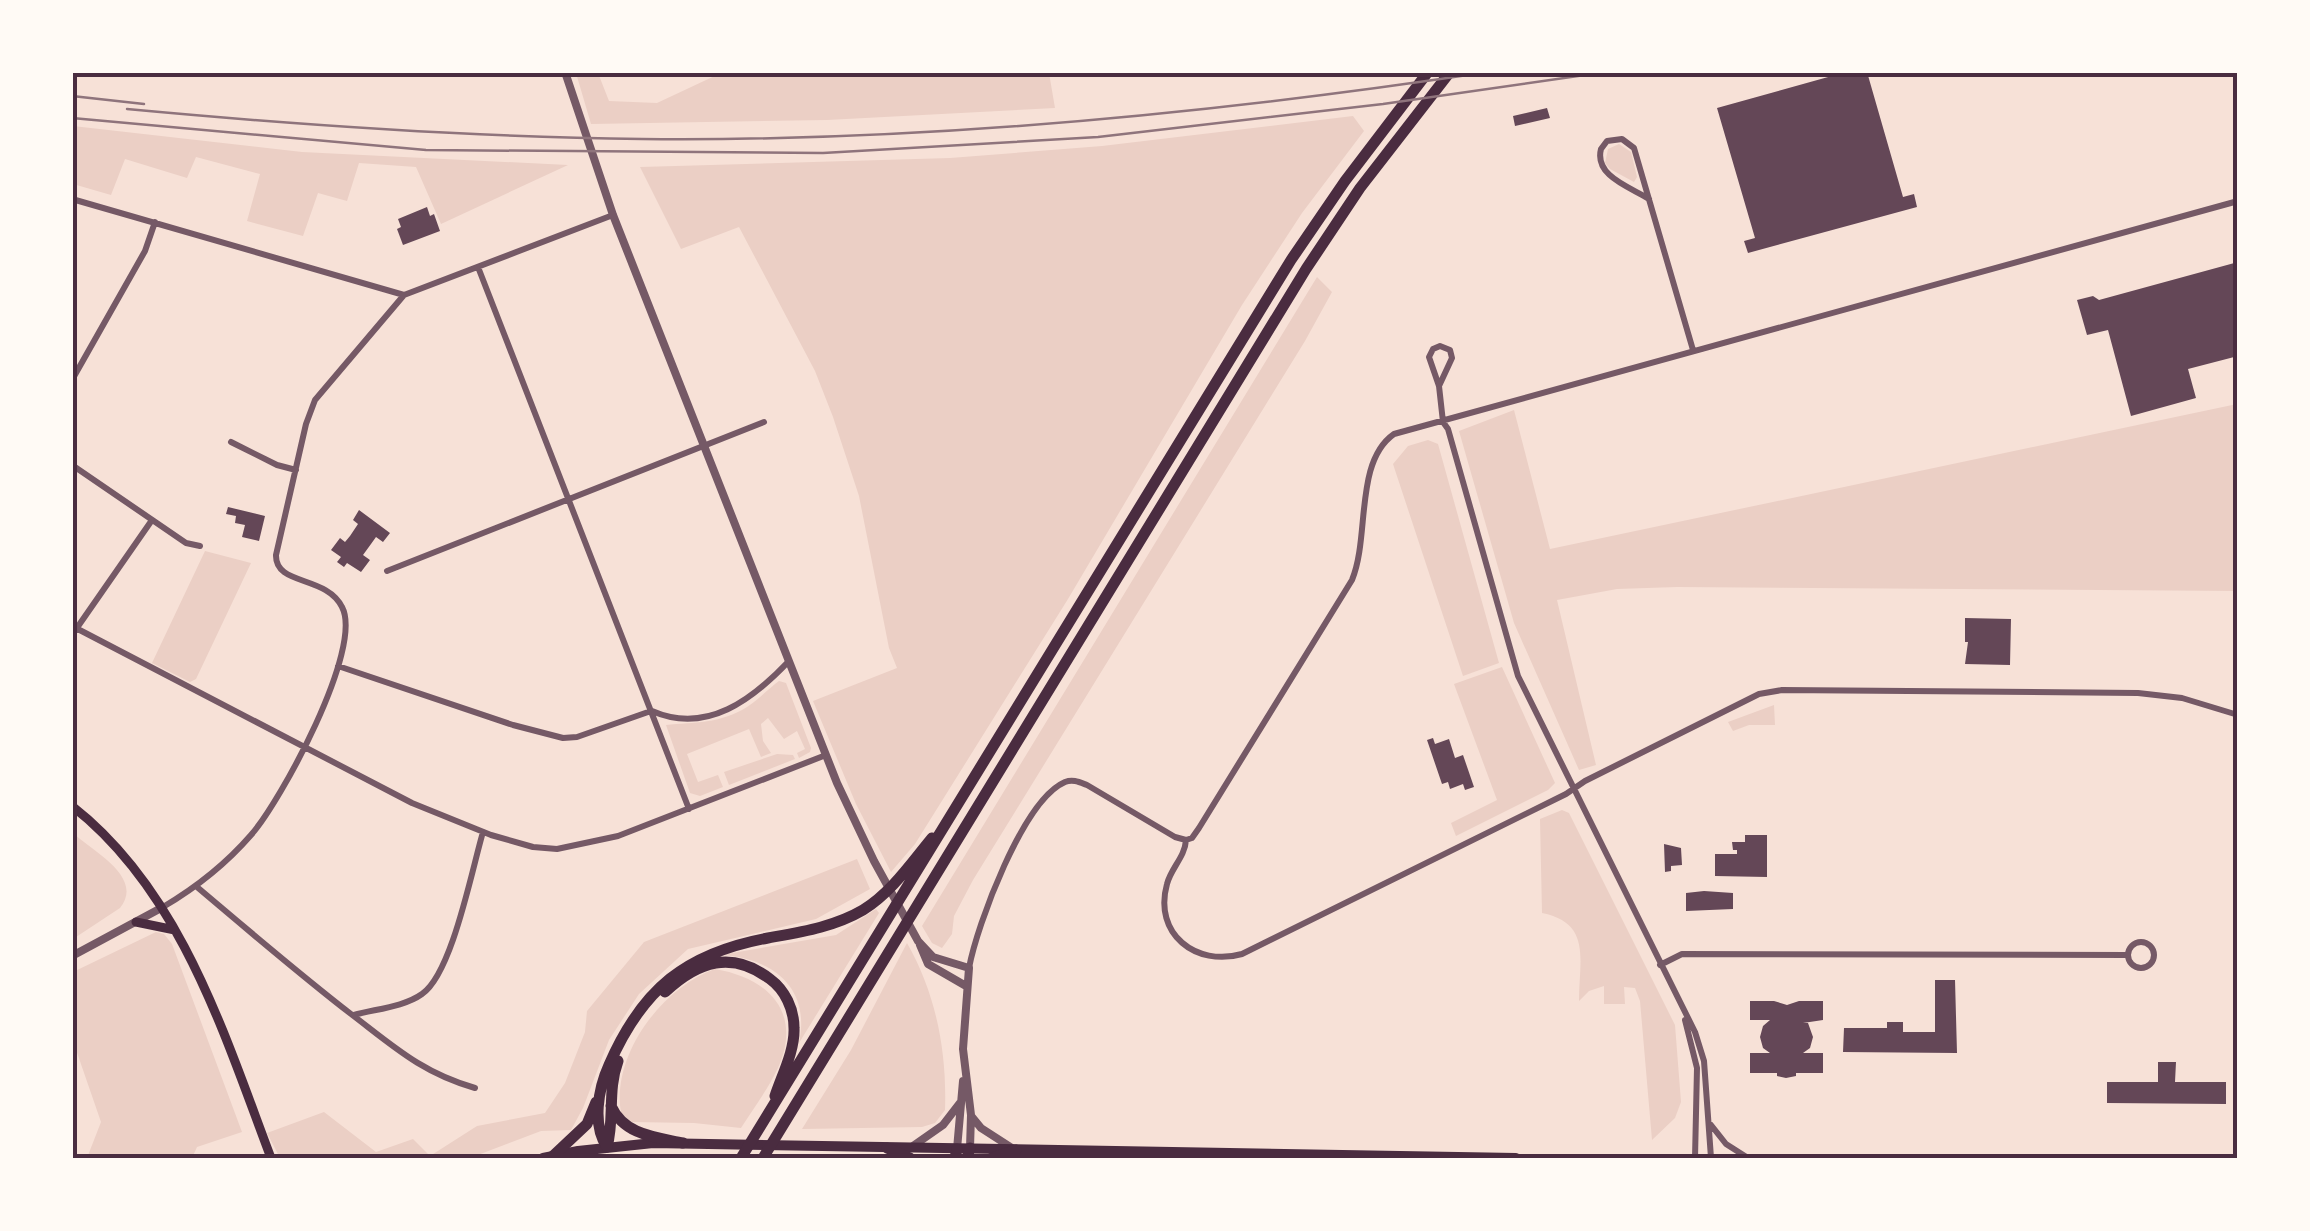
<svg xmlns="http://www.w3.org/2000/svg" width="2310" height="1231" viewBox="0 0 2310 1231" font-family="Ubuntu,sans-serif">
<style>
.green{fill:#ebcfc5}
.building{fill:#644757}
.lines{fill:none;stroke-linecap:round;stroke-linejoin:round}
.minor{stroke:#755966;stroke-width:6}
.tertiary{stroke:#755966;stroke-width:8}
.secondary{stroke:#4a2c40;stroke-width:9}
.primary{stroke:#4a2c40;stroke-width:10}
.motorway{stroke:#4a2c40;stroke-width:11}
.rail{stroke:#8f747c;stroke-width:2.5}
.neatline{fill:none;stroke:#4a2c40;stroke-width:4}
</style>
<rect width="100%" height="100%" fill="#f7e1d7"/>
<path class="green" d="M576 73H598L609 101 657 103 721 73H1049L1055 108 827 120 591 124Z
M1353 116 1364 131 1302 213 1242 305 1068 599 915 844 891 872 856 804 813 701 897 668 889 648 859 496 833 417 815 371 739 227 681 249 640 167 950 158 1102 146Z
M73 126 302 152 568 165 441 224 416 167 359 163 347 201 318 193 303 236 247 221 260 174 196 157 187 178 125 159 111 195 73 184Z
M1619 144 1631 152 1637 177 1634 182 1610 169 1605 163 1608 149Z
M1317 277 1332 292 1305 341 973 880 954 916 952 934 942 948 932 943 922 926Z
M2237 404V591L1677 587 1617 589 1557 600 1596 765 1579 770 1514 623 1459 431 1514 410 1550 549Z
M1428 440 1438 444 1499 663 1463 676 1393 464 1408 446Z
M205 551 251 563 196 679 190 682 152 663Z
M1502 667 1555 783 1548 790 1456 836 1451 823 1497 800 1454 684Z
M779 681 786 683 811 748 810 752 799 758 797 753 805 749 797 731 784 739 768 718 761 724 763 741 771 753 761 757 749 729 687 754 698 782 718 775 723 787 700 796 690 793 666 725C694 722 720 724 747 707 758 700 768 689 779 681Z
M1774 705 1775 725H1749L1733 731 1728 722Z
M777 754 793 755 795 759 729 785 724 772Z
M1562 810 1569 813 1675 1025 1681 1102 1675 1118 1652 1140 1640 1001 1635 988 1624 987 1625 1004H1604V986L1589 991 1579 1001C1579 960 1592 923 1542 913L1540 819Z
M73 833C92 851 145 877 120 908L73 939Z
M857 859 870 889 816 919 688 949 639 994 609 1040 583 1108 571 1130 541 1131 470 1158H280L267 1133 324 1112 376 1152 413 1139 430 1156 477 1126 545 1113 565 1083 585 1032 587 1011 644 942Z
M876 909 879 913 799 1043C811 987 772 958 721 955L836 935Z
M156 932 164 934 172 944 242 1132 197 1147 192 1158H87L101 1122 73 1041V972Z
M907 943C936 994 947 1051 945 1110L935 1123 922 1127 802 1129 851 1050Z
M715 969C768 978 803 1012 778 1068 768 1089 753 1109 741 1128L694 1123 631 1122 621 1113C611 1056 661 988 715 969Z"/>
<path class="building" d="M1846 72H1867L1903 197 1914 194 1917 207 1748 253 1744 241 1755 238 1717 108Z
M1547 108 1550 118 1515 126 1513 116Z
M427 207 430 216 434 214 440 231 403 245 397 229 401 227 398 219Z
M2238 262V356L2188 369 2196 398 2131 416 2108 330 2087 335 2077 300 2093 296 2099 300Z
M228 507 265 516 259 541 242 537 245 525 235 523 236 516 226 514Z
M359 510 390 533 383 542 376 537 371 544 363 555 370 560 361 572 347 563 344 567 337 562 341 557 331 550 340 538 345 542 350 536 358 524 353 520Z
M1965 618 2011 619 2010 665 1965 664 1968 642H1965Z
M1433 738 1435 744 1449 739 1455 758 1463 755 1474 787 1465 790 1463 784 1450 789 1448 782 1442 784 1427 740Z
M1745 835H1767V877L1715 876V854H1737V850H1733L1732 842H1745Z
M1664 844 1681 848 1682 865 1671 866V871L1665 872Z
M1704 891 1733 893V909L1686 911V893Z
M1935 980H1955L1957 1053 1843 1052 1844 1028H1887V1022H1903V1032H1935Z
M1750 1001H1774L1787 1005 1799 1001H1823V1020L1803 1023H1808L1813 1037 1810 1048 1803 1053H1823V1073H1796V1076L1786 1078 1777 1076V1073H1750V1053H1770L1763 1048 1760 1037 1763 1026 1770 1020H1750Z
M2158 1062H2176L2175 1082H2226V1104L2107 1103V1082H2158Z"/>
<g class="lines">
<path class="minor" d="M72 199 404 295
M1649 199C1630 187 1594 176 1601 149L1607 141 1622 139 1634 148 1693 350
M2238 201 1394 434C1354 462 1370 537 1352 580L1199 828 1192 838 1186 840C1185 857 1171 868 1167 884 1153 934 1196 967 1242 954L1566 794 1585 781 1759 694 1782 690 2138 693 2182 698 2238 715
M478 267 689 809
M404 295 613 215
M1440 346 1450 350 1452 358 1439 386 1429 357 1433 349Z
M72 380 145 251 155 222
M1439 386 1443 422 1448 429 1518 676 1695 1032 1704 1061 1711 1158
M231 442 277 465 296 470
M72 465 186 543 200 546
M387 571 764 422
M72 626 412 803 491 835 533 847 557 849 618 836 826 755
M72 635 152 520
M338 666 513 725 563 738 577 737 651 711
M652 711C707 735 753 699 789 661
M197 887C248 930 298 973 351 1014 393 1046 422 1073 475 1088
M163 907C197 887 225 865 251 835 281 801 364 648 342 607 326 575 275 586 276 555L306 424 315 400 404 295
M2128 955a13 13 0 1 1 26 0a13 13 0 1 1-26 0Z
M1660 965 1682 954 2128 955
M969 968C977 925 1023 800 1065 782 1073 779 1079 782 1087 785L1175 837 1186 840
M354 1015C375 1009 404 1007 422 994 452 974 472 869 483 832
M1685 1020 1697 1068 1695 1158
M1711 1125 1726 1144 1748 1158"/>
<path class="tertiary" d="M565 72 613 215 837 783 874 861 918 941 933 957 969 968 963 1049 971 1115 970 1148
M920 945 928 964 966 986
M72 956 163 907
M972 1117 981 1128 1012 1148
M913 1146 943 1125 960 1103
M957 1149 963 1081"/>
<path class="secondary" d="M72 806C181 891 224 1034 271 1158
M136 922 175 930"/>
<path class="primary" d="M543 1158 578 1151 653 1143 1516 1158"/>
<path class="motorway" d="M665 992C698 961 732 950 770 979 785 990 794 1009 794 1028 795 1050 782 1075 775 1096
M611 1106C624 1135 655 1137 683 1143
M607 1147C592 1125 598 1089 609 1065 642 989 686 953 768 938 801 932 834 927 863 910 891 893 912 862 932 838
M607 1147C615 1118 607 1091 618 1061
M887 1148 910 1158
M553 1156 587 1124 596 1102
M741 1158 1291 260 1345 181 1428 72
M763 1158 1306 269 1360 188 1450 72
M955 1158 957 1149
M967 1158 970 1148
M992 1158 1016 1150"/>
<path class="rail" d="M72 96 144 104
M127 109C298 125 470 137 642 139 924 142 1209 114 1488 72
M72 118 426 150 823 153 1098 137 1383 104 1606 72"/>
</g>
<rect width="2310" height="1231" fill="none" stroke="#fffaf5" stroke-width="150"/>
<rect x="75" y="75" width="2160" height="1081" class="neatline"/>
</svg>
